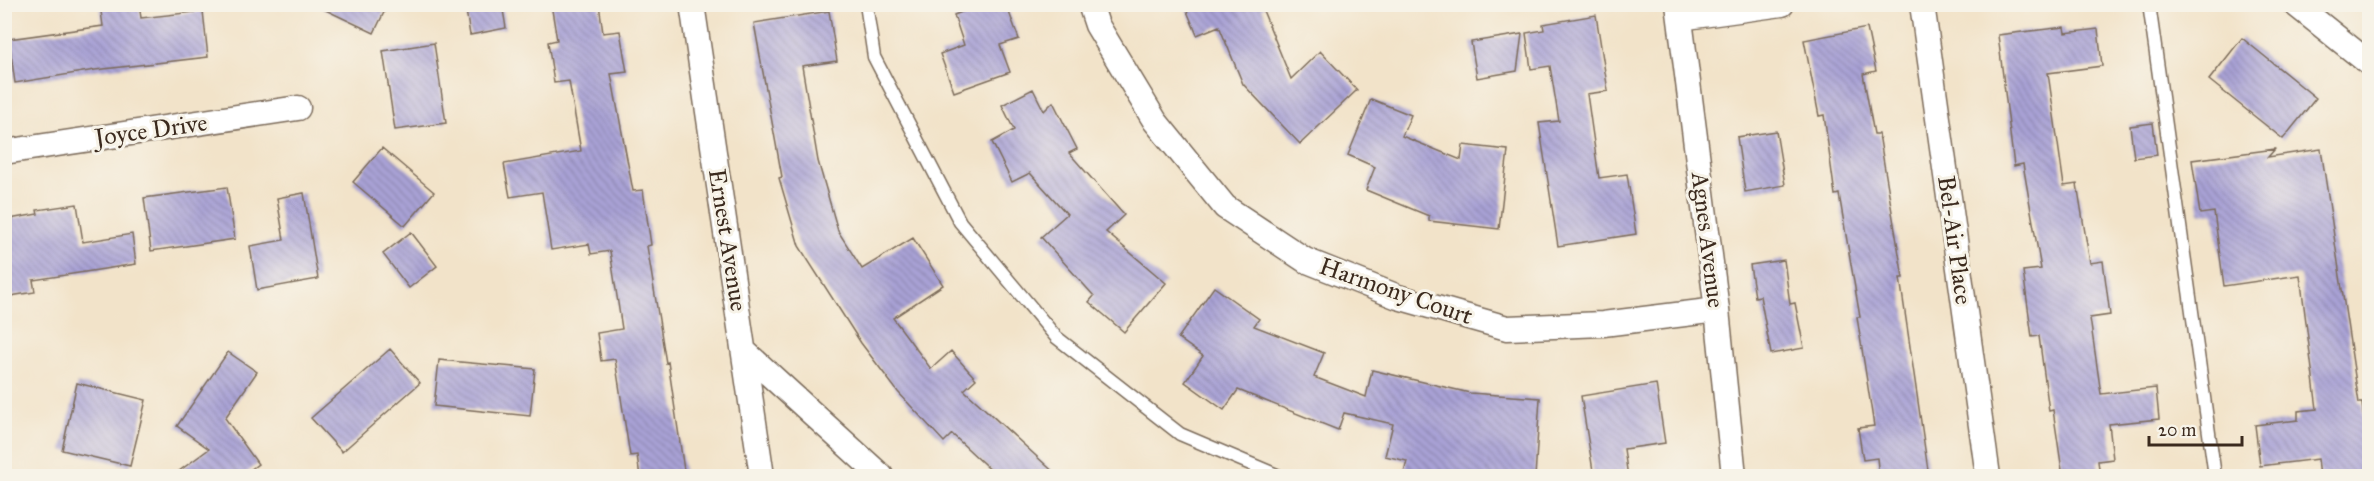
<svg xmlns="http://www.w3.org/2000/svg" width="2374" height="481" viewBox="0 0 2374 481" font-family="'IM FELL Great Primer',serif">
<style>
.building{fill:url(#building-back-hatch)}
.lines{fill:none;stroke-linecap:round;stroke-linejoin:round}
.lane-casing{stroke:#7b6b5a;stroke-width:15}
.street-casing{stroke:#7b6b5a;stroke-width:27}
.lane{stroke:#fff;stroke-width:12}
.street{stroke:#fff;stroke-width:24}
.labels{text-anchor:middle;stroke-width:6;stroke-linejoin:round;paint-order:stroke}
.street-label{font-size:24px;fill:#3b2a1e;stroke:#f7f3e8}
</style>
<defs>
<pattern id="building-back-hatch" width="6" height="6" patternUnits="userSpaceOnUse" patternTransform="scale(1.5)"><rect width="6" height="6" fill="#a9a2d6"/><path d="M-1 5l2 2M0 0l6 6M5-1l2 2" fill="none" stroke="#8b84ad"/></pattern>
</defs>
<rect width="100%" height="100%" fill="#f7f3e8"/>
<filter id="ink" filterUnits="userSpaceOnUse"><feTurbulence type="fractalNoise" baseFrequency=".0167" numOctaves="2"/><feDisplacementMap in="SourceGraphic" scale="12" xChannelSelector="R" yChannelSelector="G"/><feConvolveMatrix kernelMatrix="1 2 1 2 8 2 1 2 1" color-interpolation-filters="sRGB"/></filter>
<filter id="wash" filterUnits="userSpaceOnUse"><feTurbulence type="fractalNoise" baseFrequency=".008" numOctaves="4" result="noise"/><feDisplacementMap in="SourceGraphic" scale="24" xChannelSelector="R" yChannelSelector="G"/><feGaussianBlur stdDeviation="1.35" result="paint"/><feColorMatrix in="noise" values="0 0 0 0 0 0 0 0 0 0 0 0 0 0 0 0 0 1.4 0 .05"/><feComposite in="paint" operator="in"/></filter>
<g filter="url(#wash)">
<rect width="100%" height="100%" fill="#f2e3c9"/>
<g id="blocks">
<path class="building" d="M100 4H139L141 18 203 11 208 57 95 70 15 83 9 39 103 26Z
M313 4H388L374 33Z
M465 4H502L506 28 470 35Z
M551 4H599L603 33 620 31 627 72 611 74 633 191 643 190 651 245 647 246 666 363 668 362 685 477H640L637 455 630 456 615 359 601 361 597 333 622 329 610 251 591 254 589 244 551 250 542 192 510 197 504 164 581 151 569 81 554 83 548 42 557 40Z
M983 4H1006L1019 39 1000 45 1010 72 954 92 940 54 964 45 954 15Z
M1184 4H1269L1262 8 1291 79 1320 51 1357 90 1300 144 1243 84 1219 26 1197 35Z
M829 11 837 61 802 66 818 161 838 231 862 269 913 238 943 285 893 318 931 369 951 351 976 379 964 390 1059 477H998L952 434 944 442 898 392 861 343 799 246 779 178 782 177 754 23Z
M1596 15 1608 91 1587 94 1599 178 1627 174 1636 234 1558 246 1539 123 1559 121 1550 66 1531 69 1526 33 1544 30 1543 24Z
M2064 27 2065 33 2098 29 2102 66 2048 73 2064 186 2077 184 2090 263 2103 261 2110 315 2090 318 2101 394 2156 388 2159 419 2109 424 2113 459 2098 461 2100 477H2063L2053 410 2049 411 2039 336 2032 337 2023 271 2041 269 2023 164 2014 166 1998 35Z
M1867 28 1876 71 1863 74 1874 134H1879L1903 278H1900L1929 477H1879L1877 458 1863 460 1858 428 1874 426 1857 317H1860L1839 194 1835 195 1824 115 1819 116 1804 40Z
M1522 34 1517 71 1477 78 1471 42Z
M2242 38 2316 98 2283 139 2209 80Z
M434 43 446 123 395 130 383 51Z
M1033 89 1044 111 1053 102 1077 149 1069 153 1124 215 1106 232 1166 283 1124 332 1089 302 1094 296 1041 237 1067 214 1030 173 1012 182 992 142 1014 130 1002 105Z
M1371 99 1411 115 1402 136 1461 160 1463 145 1508 150 1499 229 1429 221V216L1366 190 1375 167 1348 155Z
M2153 123 2157 155 2134 158 2130 126Z
M1776 131 1785 185 1745 192 1737 137Z
M382 148 434 192 405 226 353 182Z
M2275 149 2268 157 2321 149 2359 403H2362L2370 471 2320 477 2318 459 2260 466 2255 425 2298 420V411L2317 409 2300 275 2224 286 2214 212 2200 214 2192 160Z
M227 187 235 239 151 251 144 198Z
M304 193 318 279 257 290 250 246 284 240 277 198Z
M77 204 83 242 132 234 136 264 33 280 35 292 4 297V220L38 214 37 210Z
M411 232 437 266 409 288 383 254Z
M1784 260 1790 304 1795 303 1804 348 1771 354 1760 296 1755 297 1750 265Z
M1214 287 1259 319 1254 326 1324 353 1314 377 1366 397 1372 370 1470 393 1540 398 1535 477H1403L1407 461 1385 456 1393 424 1344 413 1338 430 1238 390 1224 410 1185 382 1203 356 1178 338Z
M390 349 420 383 342 452 311 418Z
M228 352 257 372 225 418 258 464 241 477H171L209 449 177 426Z
M439 360 535 369 530 416 434 406Z
M77 383 146 400 130 466 62 450Z
M1656 384 1665 443 1624 449 1628 477H1594L1581 396Z"/>
</g>
</g>
<g filter="url(#ink)">
<use href="#blocks" fill-opacity="0" stroke="#7b6b5a" stroke-width="1.5"/>
<g class="lines">
<defs>
<path id="lane" d="M866 4 874 57 960 222 1056 337 1180 434 1279 476
M2149 4 2215 476"/>
<path id="street" d="M692 4 762 476
M1090 4 1097 25 1155 121 1225 207 1305 260 1398 297 1507 328 1603 324 1717 310
M1678 4 1717 310 1734 476
M1922 4 1988 476
M2295 4 2370 64
M1680 18 1782 4
M4 152 298 108
M745 352 881 476"/>
</defs>
<use href="#lane" class="lane-casing"/>
<use href="#street" class="street-casing"/>
<use href="#lane" class="lane"/>
<use href="#street" class="street"/>
</g>
</g>
<g class="labels">
<g class="street-label">
<text transform="translate(151 130) rotate(-8)" y="8">Joyce Drive</text>
<text transform="translate(728 240) rotate(81)" y="8">Ernest Avenue</text>
<text transform="translate(1708 240) rotate(83)" y="8">Agnes Avenue</text>
<text transform="translate(1955 240) rotate(82)" y="8">Bel-Air Place</text>
<text transform="translate(1396 291) rotate(19)" y="8">Harmony Court</text>
</g>
</g>
<rect width="2374" height="481" fill="none" stroke="#f7f3e8" stroke-width="24"/>
<path d="M2149 436v9h93v-9" fill="none" stroke="#3b2a1e" stroke-width="3"/>
<text x="2158" y="436" font-size="18" fill="#3b2a1e" stroke="#f7f3e8" stroke-width="4.5" paint-order="stroke">20 m</text>
</svg>
